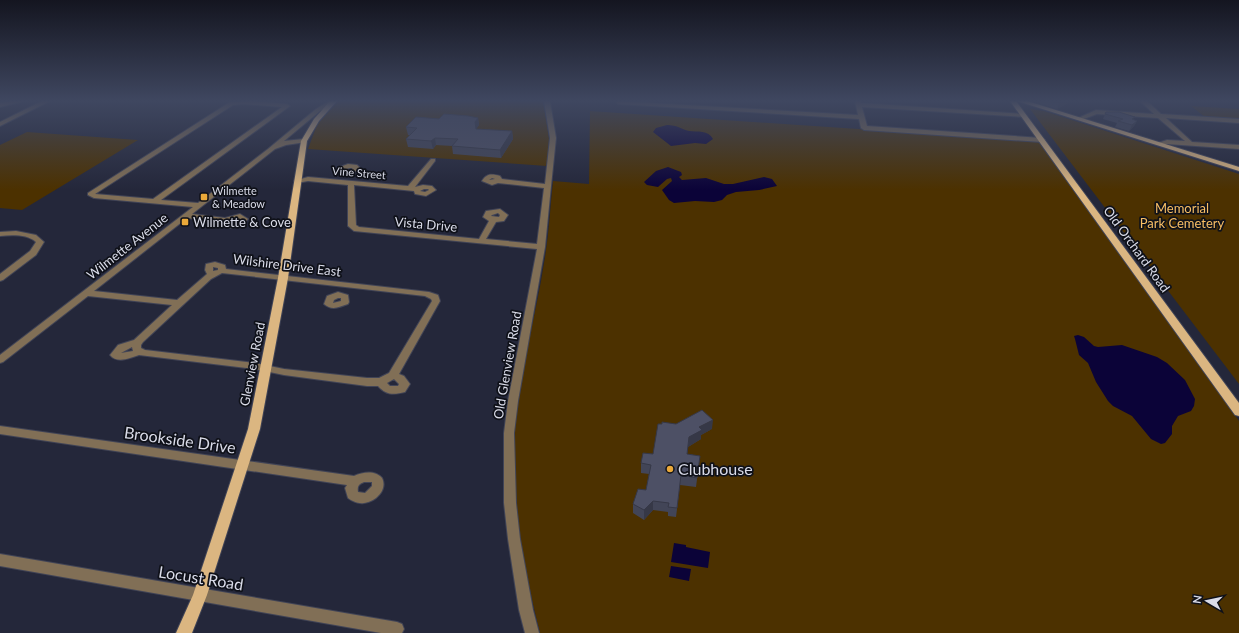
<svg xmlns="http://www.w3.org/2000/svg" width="1239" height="633" viewBox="0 0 1239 633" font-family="Lato,sans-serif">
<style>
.green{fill:#4c3100}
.water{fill:#0b0338}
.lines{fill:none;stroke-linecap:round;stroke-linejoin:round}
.minor-casing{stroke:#414456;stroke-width:2}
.major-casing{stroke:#414456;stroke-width:2}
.minor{fill:#816f56;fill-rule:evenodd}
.major{fill:#dbb681;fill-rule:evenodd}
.wall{fill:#424557}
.shaded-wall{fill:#363847}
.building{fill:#4d5065;stroke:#363847}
.poi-dot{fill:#eba93a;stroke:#0f1119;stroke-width:1.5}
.labels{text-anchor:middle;stroke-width:3.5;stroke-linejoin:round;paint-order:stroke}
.far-street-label{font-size:11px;fill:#dadce9;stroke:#0f1119}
.far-poi-label{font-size:11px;fill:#dadce9;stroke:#0f1119;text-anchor:start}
.park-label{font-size:13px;fill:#f9bf65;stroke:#0f1119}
.poi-label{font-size:13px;fill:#dadce9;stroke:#0f1119;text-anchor:start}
.street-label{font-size:13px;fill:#dadce9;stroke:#0f1119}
.near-street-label{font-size:16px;fill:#dadce9;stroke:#0f1119}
.near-poi-label{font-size:16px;fill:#dadce9;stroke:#0f1119;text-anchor:start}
</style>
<rect width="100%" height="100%" fill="#24273a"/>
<path class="green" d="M338 101H543L549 139 547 166 308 149 317 125Z
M1191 106 1239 109V119L1205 117Z
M1030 109 1044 111 1239 174V384Z
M590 111 1038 141 1239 421V633H540C523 564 509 495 515 423 520 369 536 316 544 263 549 236 550 208 553 181L589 184Z
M27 132 138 140 22 210 0 208V145Z"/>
<path class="water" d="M667 125C677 125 681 129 689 131 698 132 708 130 713 139L706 144 695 143 671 146 653 132 656 128Z
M668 167 681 172 682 175 679 177 682 180 706 178 724 184H733L764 177 772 179 777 186 759 190 736 192 727 195 722 200 714 202 695 201 674 203 669 200 662 190 672 181 671 178 667 179 658 187 647 185 644 182 656 171Z
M1078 335 1084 337 1094 346 1098 347 1122 345 1157 357 1167 363 1185 380 1195 399 1194 406 1191 411 1178 416 1172 426V434L1165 443 1161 444 1151 439 1132 416 1113 406 1108 401 1096 382 1088 363 1079 355 1075 339 1074 336Z
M674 543 686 545V547L710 552 708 568 671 562Z
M671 566 691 569 689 581 669 577Z"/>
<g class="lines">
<defs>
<path id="minor" d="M11 101H25L0 107V103Z
M42 101H50L0 126V122Z
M253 101 287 104 290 106 161 200 198 203 268 149 316 109 329 101H336L320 111 284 141 304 139 306 140V142L286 145 275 149 192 214 225 218 240 214 248 219C241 228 231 230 221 225V222L187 218 94 291 177 300 207 274 205 270 206 264 215 262 225 265 226 269 429 292 438 295 440 301 399 374 404 376 410 384 405 392C393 395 386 395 378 386H367L284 375 255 369 139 355C130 358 117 364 110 355L118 345 134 340 172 305 88 296 3 362 0 363V355L193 207 94 198 88 195V193L230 102ZM243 104 282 107 153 199 95 194 233 105ZM239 219 240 220 234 223H229L231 221ZM213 267 218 268V270L213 271ZM222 273 425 296 431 299 432 301 389 373 379 378H367L284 369 255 363 145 350 141 348V345L143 342 211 279ZM132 347 133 351 121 353ZM394 379 399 384 398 386H390L387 383Z
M544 101H550L556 138 551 186 545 247 518 401 514 433 516 503 520 539 533 610 539 633H525L519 610 508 539 504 503V433L508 401 537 249 354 231 348 226V185L308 181 297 183 294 181 308 177 408 186 431 159H435V161L415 187 423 185 432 186 436 190 426 196 415 194 414 191 354 185 356 225 359 227 479 239 489 221 483 217 486 211 500 209 508 215 504 221 496 222 486 239 537 244 544 188 498 183 492 185 482 181C487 173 492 174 500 176L502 179 545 184 550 138ZM492 178 495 179 489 180ZM424 189H428L429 190 425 192 420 191ZM498 213 500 215 499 217 491 216 492 215Z
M616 101 858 115 855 101H861V103L1024 114 1027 116 1026 117 862 107 867 126 1042 138 1045 140 1042 142 864 130 861 128 859 119 618 104Z
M1140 101H1147L1161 114 1239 119V123L1166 118 1192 142 1239 145V149L1167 144 1158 145V143L1167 140 1185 141 1158 118 1097 114 1081 120 1076 119 1096 110 1154 114Z
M348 164 357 165 360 168 352 174 339 173 338 172 340 167ZM349 168H353L349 171 345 170Z
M16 231 36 235 44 242 36 255 3 280 0 281V274L30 251 36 242C27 234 12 235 0 236V232Z
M338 292 348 295 349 302 348 304C339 307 332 311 324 304L327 296ZM338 298H341V301L333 303 334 300Z
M0 426 354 476C363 472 375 470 382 478 388 490 375 502 364 503 358 504 352 501 348 498L345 488 347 485 0 434ZM364 482H372V486L365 493 358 492C357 486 359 484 364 482Z
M0 554 397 622 402 624 404 629 402 633H381L0 566Z"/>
<path id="major" d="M330 101H337L319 121 307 141 288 278 260 429 207 595 192 633H176L193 595 248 429 278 278 301 141 314 119Z
M1010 101H1016L1239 403V416L1235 415Z
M1017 101H1027L1239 167V171Z"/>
</defs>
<use href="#minor" class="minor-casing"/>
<use href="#major" class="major-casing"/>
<use href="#minor" class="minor"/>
<use href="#major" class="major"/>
</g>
<path class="wall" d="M1036 101H1068V103L1057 109 1036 102Z
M1106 112 1133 120 1137 121 1134 126 1129 131 1115 127 1117 123 1103 119Z
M478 118 479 125 476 129 512 131 513 139 501 158 453 154 452 146 436 145 433 149 408 147 406 139 411 135H408L406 127 439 119Z
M712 429 701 435V439L688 447 687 454 700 456 696 487 680 485 676 517 668 516V512L653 510 644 520 633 513V504L646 490 649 474 641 473V463L653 454Z"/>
<path class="shaded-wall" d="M1063 101H1068V103L1057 109 1059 103Z
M478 118 479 125 476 129 475 122Z
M1137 121 1134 126 1129 131 1132 125Z
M512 131 513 139 501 158 500 150Z
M435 138 436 145 433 149 431 141Z
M713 420 712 429 701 435V439L688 447 689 437 699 427Z
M653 501V510L644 520V510Z"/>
<path class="building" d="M1052 101H1063L1059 103Z
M1106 112H1119L1135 117 1132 119 1137 121 1132 125 1118 121 1123 119 1105 114Z
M444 114 468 116 478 118 475 122 476 129 512 131 500 150 452 146 458 139 435 138 431 141 406 139 417 128 406 127 416 117 439 119Z
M702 410 713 420 699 427 702 430 689 437 687 454 700 456 697 478 681 475 677 508 668 507 669 503 653 501 644 510 633 504 638 489 646 490 651 465 641 463 643 453 653 454 658 424H662V422L676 424Z"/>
<linearGradient id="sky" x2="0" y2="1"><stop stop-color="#141520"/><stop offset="0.53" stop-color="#3f4760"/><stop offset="1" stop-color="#3f4760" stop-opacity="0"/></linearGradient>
<rect width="1239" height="190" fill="url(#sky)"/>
<g class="poi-dot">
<rect x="200" y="193" width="8" height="8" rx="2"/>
<rect x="181" y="218" width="8" height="8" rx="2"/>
<circle cx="670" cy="469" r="4"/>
</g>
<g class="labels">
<g class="far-street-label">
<text transform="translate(359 173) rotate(5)" y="4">Vine Street</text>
</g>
<g class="far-poi-label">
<text x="212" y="195">Wilmette<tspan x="212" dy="13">&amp; Meadow</tspan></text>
</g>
<g class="park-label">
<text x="1182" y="213">Memorial<tspan x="1182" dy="15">Park Cemetery</tspan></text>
</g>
<g class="poi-label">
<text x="193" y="227">Wilmette &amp; Cove</text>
</g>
<g class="street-label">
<text transform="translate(426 224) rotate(5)" y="5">Vista Drive</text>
<text transform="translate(127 246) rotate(-38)" y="5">Wilmette Avenue</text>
<text transform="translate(1137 249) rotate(54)" y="5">Old Orchard Road</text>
<text transform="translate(287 265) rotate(7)" y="5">Wilshire Drive East</text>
<text transform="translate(252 364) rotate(-79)" y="5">Glenview Road</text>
<text transform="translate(507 365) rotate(-80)" y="5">Old Glenview Road</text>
</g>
<g class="near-street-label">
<text transform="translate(180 440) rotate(8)" y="6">Brookside Drive</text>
<text transform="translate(201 578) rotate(9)" y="6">Locust Road</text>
</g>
<g class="near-poi-label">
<text x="678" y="475">Clubhouse</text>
</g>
</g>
<g transform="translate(1207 601) rotate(279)" stroke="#0f1119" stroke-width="3" paint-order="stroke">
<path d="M0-3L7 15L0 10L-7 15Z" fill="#dadce9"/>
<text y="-6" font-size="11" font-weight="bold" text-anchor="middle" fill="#dadce9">N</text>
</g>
</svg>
